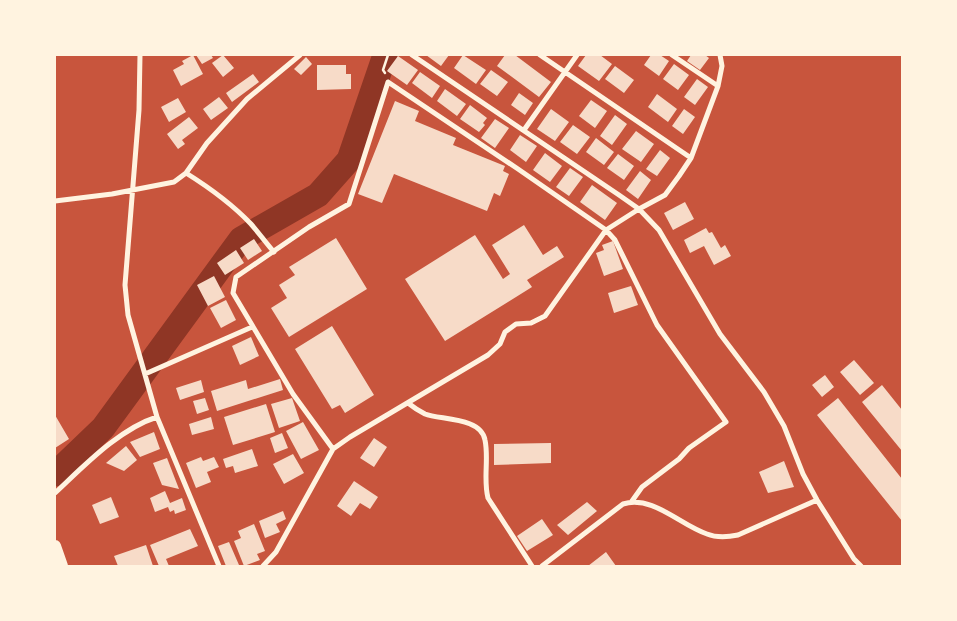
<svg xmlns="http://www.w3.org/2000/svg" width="957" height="621" viewBox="0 0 957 621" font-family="Lato,sans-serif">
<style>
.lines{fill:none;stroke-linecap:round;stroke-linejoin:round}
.river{stroke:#8f3625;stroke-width:25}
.building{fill:#f7dbc8}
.path{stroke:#fff3e0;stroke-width:2.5}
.minor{stroke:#fff3e0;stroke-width:5}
.trunk{stroke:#fff3e0;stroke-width:12}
</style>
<rect width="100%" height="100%" fill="#c8553d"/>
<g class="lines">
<path class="river" d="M55 474 103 428 241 239 318 195 349 160 385 55"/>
</g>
<path class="building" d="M193 55 203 74 181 86 173 70 184 64 182 61Z
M196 55H211L213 58 202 64Z
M223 55 234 68 223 77 212 63Z
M426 55H449L441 66Z
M463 55 486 70 476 84 454 68Z
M505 55H515L551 82 539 97 497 66Z
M586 55H600L612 64 599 81 578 66Z
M651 55H660L669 61 659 76 644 65Z
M691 55H705L709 58 700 70 687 61Z
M398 56 418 70 407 85 387 71Z
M306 57 312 64 301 75 294 69Z
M674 64 689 75 678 90 663 79Z
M317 65H346V74H351V89L317 90Z
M615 66 634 80 624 93 605 79Z
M491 70 508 82 497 96 480 84Z
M420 72 440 86 432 98 412 83Z
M253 74 259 82 232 102 226 93Z
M697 79 708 87 695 105 684 97Z
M445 89 466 104 457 116 437 101Z
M519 93 533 103 525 115 511 105Z
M657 94 677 109 668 122 648 107Z
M219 97 228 108 211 120 203 109Z
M178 98 186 112 169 122 161 107Z
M591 100 607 111 595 128 579 116Z
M395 101 419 111 415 121 456 138 453 145 505 166 503 171 509 174 500 196 494 193 487 211 394 174 382 203 358 194Z
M470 105 487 118 483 123 485 125 479 132 460 119Z
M551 109 569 122 555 141 537 129Z
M684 109 695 117 683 134 672 126Z
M615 115 627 124 612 145 600 136Z
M189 117 198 128 182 140 185 144 178 149 167 134Z
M495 119 509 128 495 148 481 138Z
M573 125 590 137 577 154 560 142Z
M636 131 654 144 641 162 622 149Z
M520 135 537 146 526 162 510 150Z
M596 138 614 152 604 165 586 152Z
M660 150 670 158 657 176 646 169Z
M545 153 562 166 550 182 533 170Z
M618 154 634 166 624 180 607 168Z
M570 168 583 177 569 196 556 187Z
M640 171 651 180 638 199 626 190Z
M592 185 617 203 605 220 580 202Z
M685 202 694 219 673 230 664 213Z
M524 225 543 255 557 246 564 257 527 280 532 287 445 341 405 279 475 235 503 279 510 274 492 245Z
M706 228 709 233 712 232 721 248 725 245 731 256 714 265 704 246 690 253 684 240Z
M336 238 367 289 289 337 271 308 287 298 279 285 295 275 289 267Z
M254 239 262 251 248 260 240 248Z
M613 241 623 269 604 276 596 253 604 250 602 245Z
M236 250 244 263 225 275 217 263Z
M214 276 225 297 208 306 197 285Z
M631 286 638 305 614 313 608 293Z
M226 300 236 320 221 328 210 308Z
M332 326 374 395 345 413 340 405 332 409 295 349Z
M251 337 259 356 240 365 232 346Z
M854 360 874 383 860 395 840 372Z
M825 375 834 387 822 397 812 385Z
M280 379 283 390 217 411 211 391 246 380 248 389Z
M201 380 204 392 180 400 176 388Z
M882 385 902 410V451L862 402Z
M205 398 209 410 197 414 193 401Z
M292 398 300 421 279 428 271 404Z
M838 398 902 479V521L817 415Z
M266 404 275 432 233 445 224 417Z
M55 415 69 439 55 448Z
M211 417 214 429 192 435 189 424Z
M303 422 319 450 301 459 286 431Z
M154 432 160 449 140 457 130 442Z
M282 433 288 448 275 453 270 438Z
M374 438 387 447 374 467 360 458Z
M551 443V463L494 465V444Z
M126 446 137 460 124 471 106 463Z
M252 449 258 466 235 473 233 466 226 468 223 459Z
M293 454 304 473 284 484 273 464Z
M201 457 203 461 214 457 219 467 207 472 211 482 196 488 186 463Z
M167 458 179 489 162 485 153 463Z
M784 461 794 487 768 493 759 472Z
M354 481 378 497 370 509 360 503 351 516 337 506Z
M165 491 170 503 182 498 186 510 175 514 174 510 170 512 168 507 155 512 150 498Z
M111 497 119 517 100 524 92 505Z
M587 502 597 511 568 535 557 525Z
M283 511 286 519 276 524 280 532 265 538 259 521Z
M542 519 553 535 527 551 517 536Z
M254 524 265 551 257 554 260 560 244 566 234 541 241 538 238 531Z
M190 529 198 546 166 559 169 566H159L150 545Z
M229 542 239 565 236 566H226L218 546Z
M146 545 153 566H118L114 556Z
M606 552 616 566H588Z"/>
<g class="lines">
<path class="path" d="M385 73 383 70 388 55"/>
<path class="minor" d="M140 55 139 110 125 285 128 315 157 417 219 566
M412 55 619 195 639 209 659 230 720 334 764 392 784 426 803 474 817 500 854 559 861 566
M540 55 691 158
M672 55 718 86
M524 130 577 55
M186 173C210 188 232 204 251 224 259 233 266 243 274 252
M55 201 112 194 174 182 186 173 207 143 247 99 300 55
M145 374 252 327
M408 403C413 407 419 411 425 414 440 420 481 417 485 440 489 459 483 479 488 498L532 566
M333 449 293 394 233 293 236 277 309 227 349 204 388 82 518 169 606 230 615 240 657 325 726 422 689 448 679 459 642 487 632 501
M55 493C84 466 119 429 157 417
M263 566 276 552 333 449 350 437 488 355 500 344 505 332 516 324 531 323 545 316 606 230 639 209 665 195 679 176 691 158 718 86 722 66 720 55
M542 566 623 504C653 495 680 525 707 534 717 538 728 537 738 535L817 500"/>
<path class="trunk" d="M55 546 62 566"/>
</g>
<rect width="957" height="621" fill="none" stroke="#fff3e0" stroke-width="112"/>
</svg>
